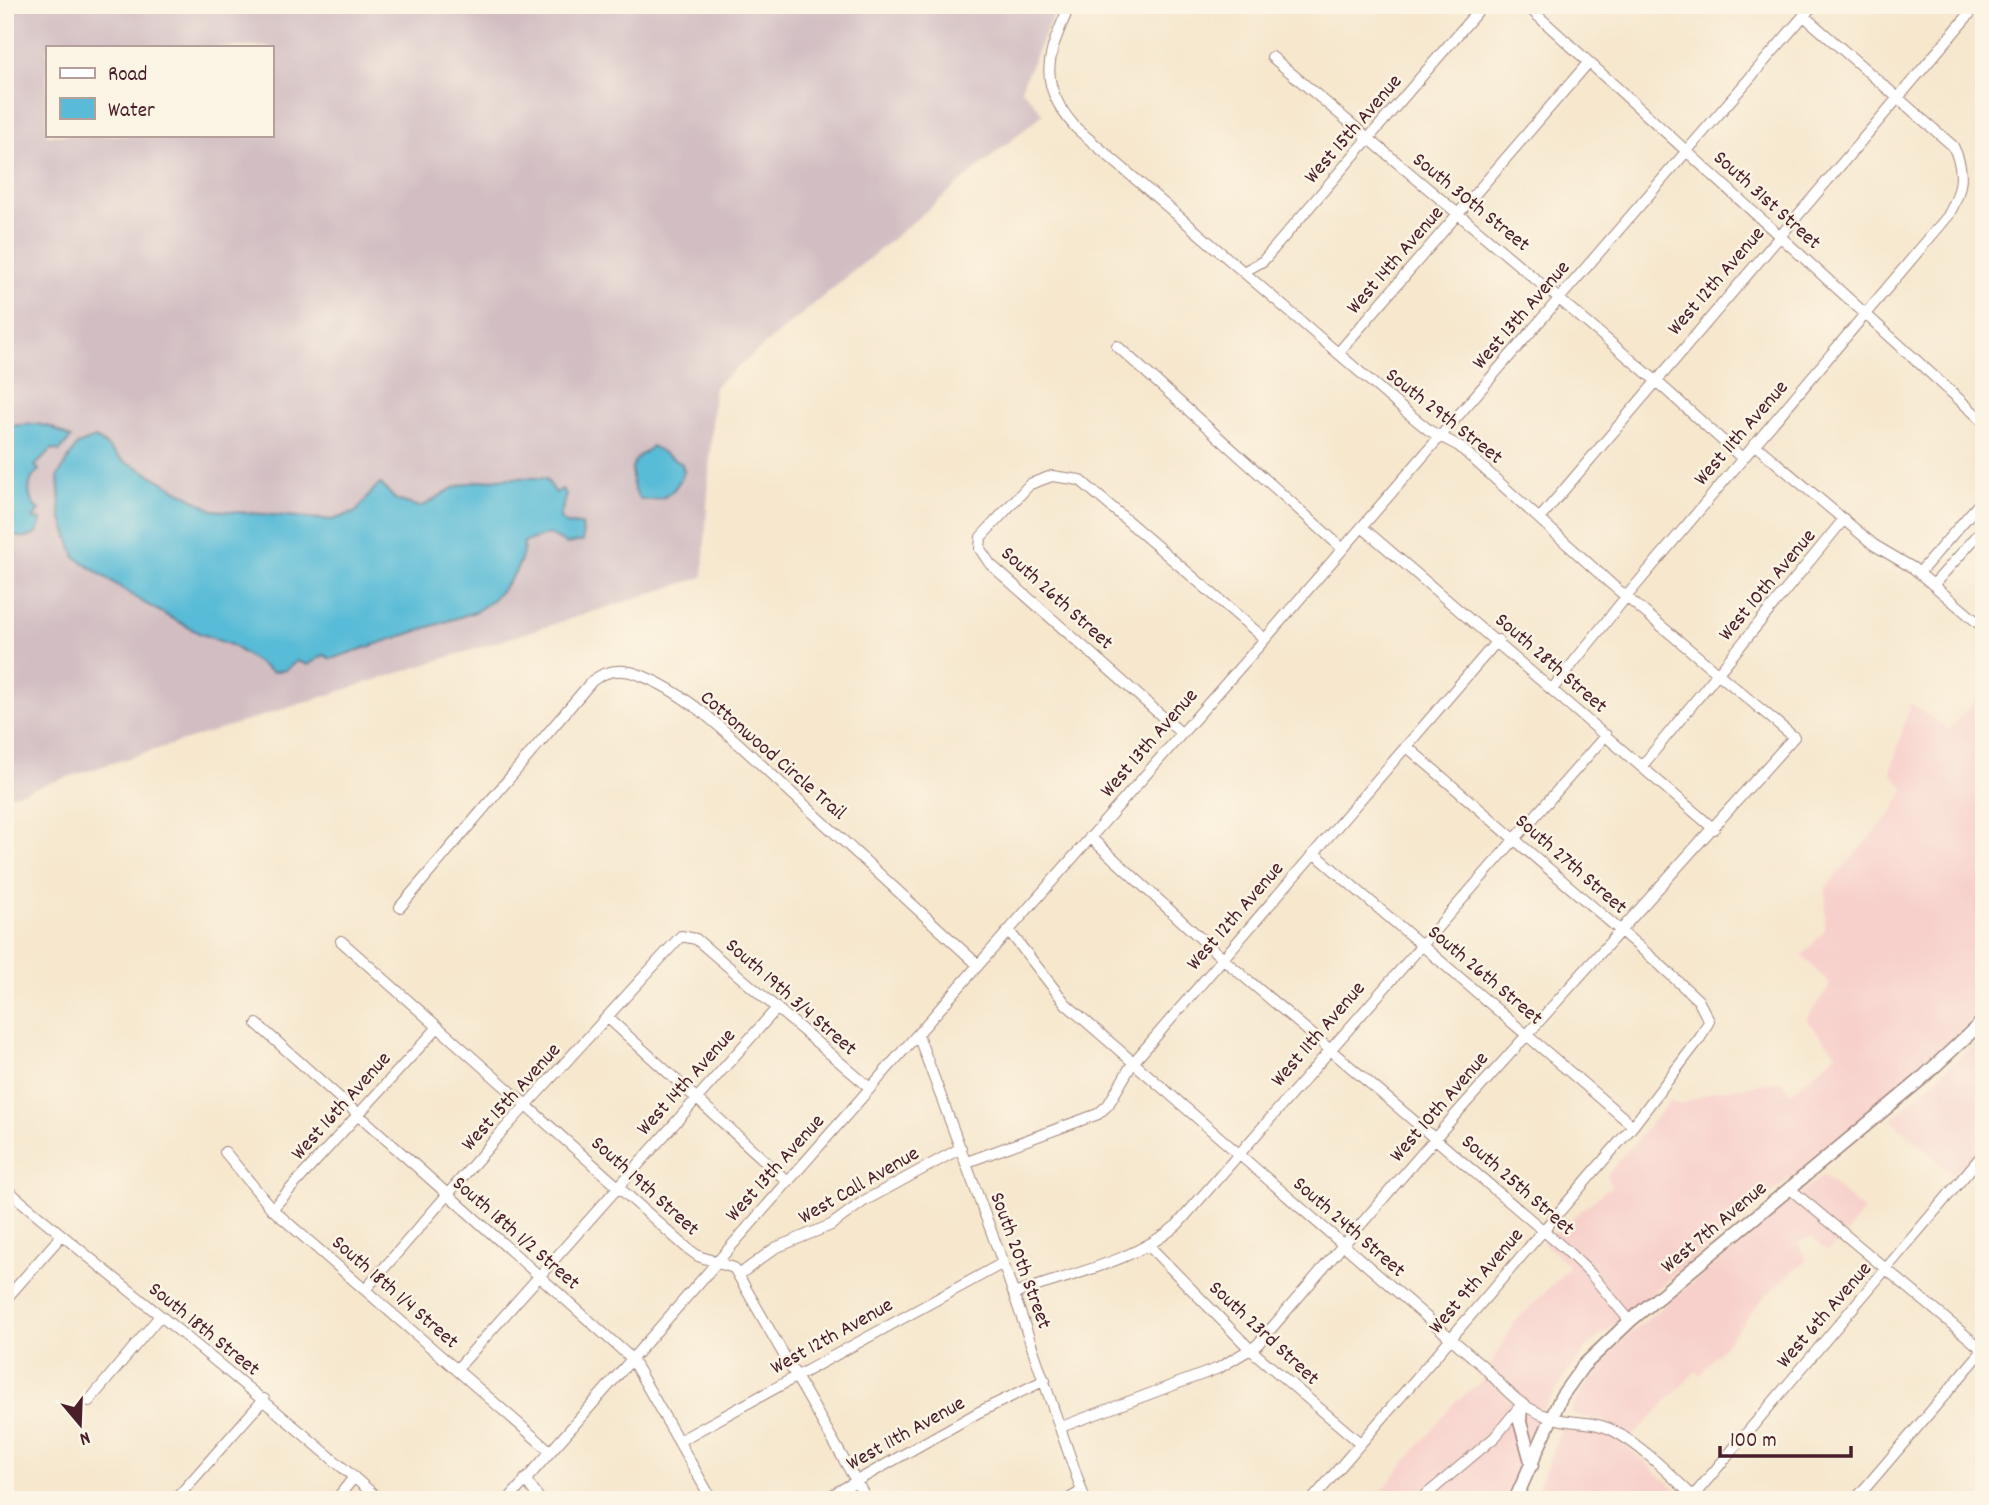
<svg xmlns="http://www.w3.org/2000/svg" width="1989" height="1505" viewBox="0 0 1989 1505" font-family="Dekko,sans-serif">
<style>
.built{fill:#f7d0cb}
.industrial{fill:#d2bec2;fill-rule:evenodd}
.water{fill:#59bbd7;stroke:#526d81;stroke-width:2}
.lines{fill:none;stroke-linecap:round;stroke-linejoin:round}
.minor-casing{stroke:#a0837c;stroke-width:12}
.major-casing{stroke:#a0837c;stroke-width:15}
.minor{stroke:#fff;stroke-width:10}
.major{stroke:#fff;stroke-width:12}
.labels{text-anchor:middle;stroke-width:5;stroke-linejoin:round;paint-order:stroke}
.street-label{font-size:21px;fill:#4a1f2b;stroke:#fcf5e5}
</style>
<rect width="100%" height="100%" fill="#fcf5e5"/>
<filter id="ink" filterUnits="userSpaceOnUse"><feTurbulence type="fractalNoise" baseFrequency=".0143" numOctaves="2"/><feDisplacementMap in="SourceGraphic" scale="14" xChannelSelector="R" yChannelSelector="G"/><feConvolveMatrix kernelMatrix="1 2 1 2 8 2 1 2 1" color-interpolation-filters="sRGB"/></filter>
<filter id="wash" filterUnits="userSpaceOnUse"><feTurbulence type="fractalNoise" baseFrequency=".00686" numOctaves="4" result="noise"/><feDisplacementMap in="SourceGraphic" scale="28" xChannelSelector="R" yChannelSelector="G"/><feGaussianBlur stdDeviation="1.57" result="paint"/><feColorMatrix in="noise" values="0 0 0 0 0 0 0 0 0 0 0 0 0 0 0 0 0 1.4 0 .05"/><feComposite in="paint" operator="in"/></filter>
<g filter="url(#wash)">
<rect width="100%" height="100%" fill="#f6e7cd"/>
<path class="built" d="M1980 695 1984 698V1010L1905 1083 1587 1347 1542 1410 1522 1400 1490 1365 1514 1323 1570 1267 1543 1242 1612 1185 1606 1176 1670 1101 1680 1105 1715 1091 1781 1081 1791 1092 1837 1054 1806 1019 1831 985 1802 956 1825 930 1826 887 1894 810 1904 789 1891 772 1910 703 1949 730Z
M1984 1035V1148L1958 1179 1891 1119Z
M1823 1175 1864 1211 1842 1239 1827 1251 1811 1237 1798 1243 1807 1259 1764 1297 1700 1375 1696 1371 1633 1436 1605 1421 1571 1414 1573 1405 1591 1378 1620 1342Z
M1486 1373 1516 1408 1539 1420 1527 1454 1504 1500H1374L1456 1401 1479 1384Z
M1572 1426 1600 1430 1624 1444 1683 1496 1680 1500H1530L1537 1490 1562 1428Z"/>
<path class="industrial" d="M5 5H1058L1021 88 1043 114 714 387 703 577 5 797ZM47 47H271V135H47Z"/>
<path class="water" d="M36 424 51 427 71 438 60 451 52 449 35 466 39 470C26 480 26 501 39 510L33 519 41 520 37 533C24 541 17 537 5 529V426Z
M95 438C111 445 115 460 133 465L213 510 332 520 356 512 375 488 381 484 396 500 420 507C434 502 445 490 459 486 479 479 524 476 546 479L556 493 562 489 566 494 560 518 566 524 582 525 583 541 566 544 549 534 524 542C524 569 498 599 475 612L331 659 324 655 308 665 297 661 286 670 272 672 231 645 199 633 144 603 75 557 61 516 58 476 77 445Z
M652 446 682 464 684 472C675 493 664 503 640 499 632 489 627 467 639 456 643 452 648 451 652 446Z"/>
</g>
<g filter="url(#ink)">
<g class="lines">
<defs>
<path id="minor" d="M1526 5 1984 422
M1272 57 1655 380 1742 458
M1245 271 1263 261 1483 5
M1117 346 1343 549
M1338 353 1588 63
M1754 444 1874 545 1913 568 1984 628
M1540 518 1977 5
M1362 527 1714 829
M1919 573 1984 498
M1934 584 1984 528
M1553 688 1626 597 1948 216C1962 191 1966 172 1953 146L1804 16
M1181 733 990 564 980 549 981 537 1030 484 1052 476 1080 480 1265 639
M1642 766 1844 519
M1090 837 1222 958 1565 1249 1590 1273 1630 1321
M1314 853 1633 1126
M400 907 592 681C606 670 621 668 637 674 692 693 743 749 785 787 849 846 914 906 978 965
M1009 931 1066 1004 1484 1367C1507 1392 1526 1414 1562 1420 1579 1423 1598 1422 1614 1431 1645 1448 1671 1476 1697 1500
M341 941 687 1248 698 1256 734 1268 867 1500
M607 1017 787 1181
M257 1024 631 1358 712 1500
M918 1035 1003 1263 1085 1500
M225 1152 272 1209 550 1451
M967 1162 1098 1114 1108 1105 1132 1064 1498 640
M5 1188C130 1292 258 1393 380 1500
M1789 1188 1983 1350
M272 1209 438 1027
M1148 1245 1251 1350 1359 1442
M739 1275 775 1248 831 1225 864 1201 961 1148
M365 1290 498 1136 681 936 696 939 870 1088
M1014 1294C1067 1275 1134 1262 1177 1225L1606 735
M5 1300 62 1235
M457 1369 777 1008
M89 1401 159 1317
M1061 1427 1219 1368 1257 1345 1456 1114 1794 737 1611 584 1459 446 1430 431 1404 410 1076 128C1036 82 1047 56 1070 5
M679 1441 1003 1263
M525 1479 540 1500
M181 1493 189 1500
M175 1500 264 1399
M336 1500 354 1477
M508 1500 1265 639 1813 5
M823 1500 979 1412 1045 1380
M1067 1500 1082 1491
M1312 1500 1633 1126 1700 1038 1709 1021 1698 1000 1658 963 1406 746
M1420 1500 1495 1437 1521 1405
M1690 1500 1984 1153
M1855 1500 1984 1349"/>
<path id="major" d="M1521 1405 1520 1422 1532 1465
M1515 1500 1561 1397 1583 1366 1630 1321 1919 1081 1984 1020"/>
</defs>
<use href="#minor" class="minor-casing"/>
<use href="#major" class="major-casing"/>
<use href="#minor" class="minor"/>
<use href="#major" class="major"/>
</g>
</g>
<g class="labels">
<g class="street-label">
<text transform="translate(1352 128) rotate(-49)" y="7">West 15th Avenue</text>
<text transform="translate(1768 199) rotate(42)" y="7">South 31st Street</text>
<text transform="translate(1472 201) rotate(39)" y="7">South 30th Street</text>
<text transform="translate(1394 259) rotate(-49)" y="7">West 14th Avenue</text>
<text transform="translate(1715 280) rotate(-49)" y="7">West 12th Avenue</text>
<text transform="translate(1520 314) rotate(-49)" y="7">West 13th Avenue</text>
<text transform="translate(1445 415) rotate(38)" y="7">South 29th Street</text>
<text transform="translate(1740 432) rotate(-49)" y="7">West 11th Avenue</text>
<text transform="translate(1766 584) rotate(-50)" y="7">West 10th Avenue</text>
<text transform="translate(1058 597) rotate(42)" y="7">South 26th Street</text>
<text transform="translate(1552 662) rotate(41)" y="7">South 28th Street</text>
<text transform="translate(1148 742) rotate(-49)" y="7">West 13th Avenue</text>
<text transform="translate(774 754) rotate(41)" y="7">Cottonwood Circle Trail</text>
<text transform="translate(1572 863) rotate(41)" y="7">South 27th Street</text>
<text transform="translate(1234 915) rotate(-49)" y="7">West 12th Avenue</text>
<text transform="translate(1486 974) rotate(40)" y="7">South 26th Street</text>
<text transform="translate(792 996) rotate(41)" y="7">South 19th 3/4 Street</text>
<text transform="translate(1317 1033) rotate(-49)" y="7">West 11th Avenue</text>
<text transform="translate(685 1081) rotate(-48)" y="7">West 14th Avenue</text>
<text transform="translate(510 1096) rotate(-48)" y="7">West 15th Avenue</text>
<text transform="translate(340 1105) rotate(-48)" y="7">West 16th Avenue</text>
<text transform="translate(1438 1106) rotate(-49)" y="7">West 10th Avenue</text>
<text transform="translate(774 1167) rotate(-48)" y="7">West 13th Avenue</text>
<text transform="translate(858 1184) rotate(-30)" y="7">West Call Avenue</text>
<text transform="translate(1519 1184) rotate(41)" y="7">South 25th Street</text>
<text transform="translate(646 1185) rotate(42)" y="7">South 19th Street</text>
<text transform="translate(1350 1226) rotate(41)" y="7">South 24th Street</text>
<text transform="translate(1713 1226) rotate(-40)" y="7">West 7th Avenue</text>
<text transform="translate(517 1232) rotate(41)" y="7">South 18th 1/2 Street</text>
<text transform="translate(1022 1260) rotate(70)" y="7">South 20th Street</text>
<text transform="translate(1475 1280) rotate(-49)" y="7">West 9th Avenue</text>
<text transform="translate(396 1291) rotate(41)" y="7">South 18th 1/4 Street</text>
<text transform="translate(1823 1314) rotate(-49)" y="7">West 6th Avenue</text>
<text transform="translate(205 1328) rotate(39)" y="7">South 18th Street</text>
<text transform="translate(1265 1332) rotate(43)" y="7">South 23rd Street</text>
<text transform="translate(831 1335) rotate(-29)" y="7">West 12th Avenue</text>
<text transform="translate(905 1432) rotate(-29)" y="7">West 11th Avenue</text>
</g>
</g>
<rect width="1989" height="1505" fill="none" stroke="#fcf5e5" stroke-width="28"/>
<rect x="46" y="46" width="228" height="91" fill="#fcf5e5" stroke="#b59f9b" stroke-width="2"/>
<rect x="60" y="68" width="35" height="10" fill="#ffffff" stroke="#b59f9b" stroke-width="2"/>
<text x="108" y="80" font-size="21" fill="#4a1f2b">Road</text>
<rect x="60" y="98" width="35" height="21" fill="#59bbd7" stroke="#b59f9b" stroke-width="2"/>
<text x="108" y="116" font-size="21" fill="#4a1f2b">Water</text>
<g transform="translate(80 1424) rotate(161)" stroke="#fcf5e5" stroke-width="5" paint-order="stroke">
<path d="M0-5L12 26L0 18L-12 26Z" fill="#4a1f2b"/>
<text y="-10" font-size="19" font-weight="bold" text-anchor="middle" fill="#4a1f2b">N</text>
</g>
<path d="M1720 1446v10h131v-10" fill="none" stroke="#4a1f2b" stroke-width="3.5"/>
<text x="1730" y="1446" font-size="21" fill="#4a1f2b" stroke="#fcf5e5" stroke-width="5" paint-order="stroke">100 m</text>
</svg>
